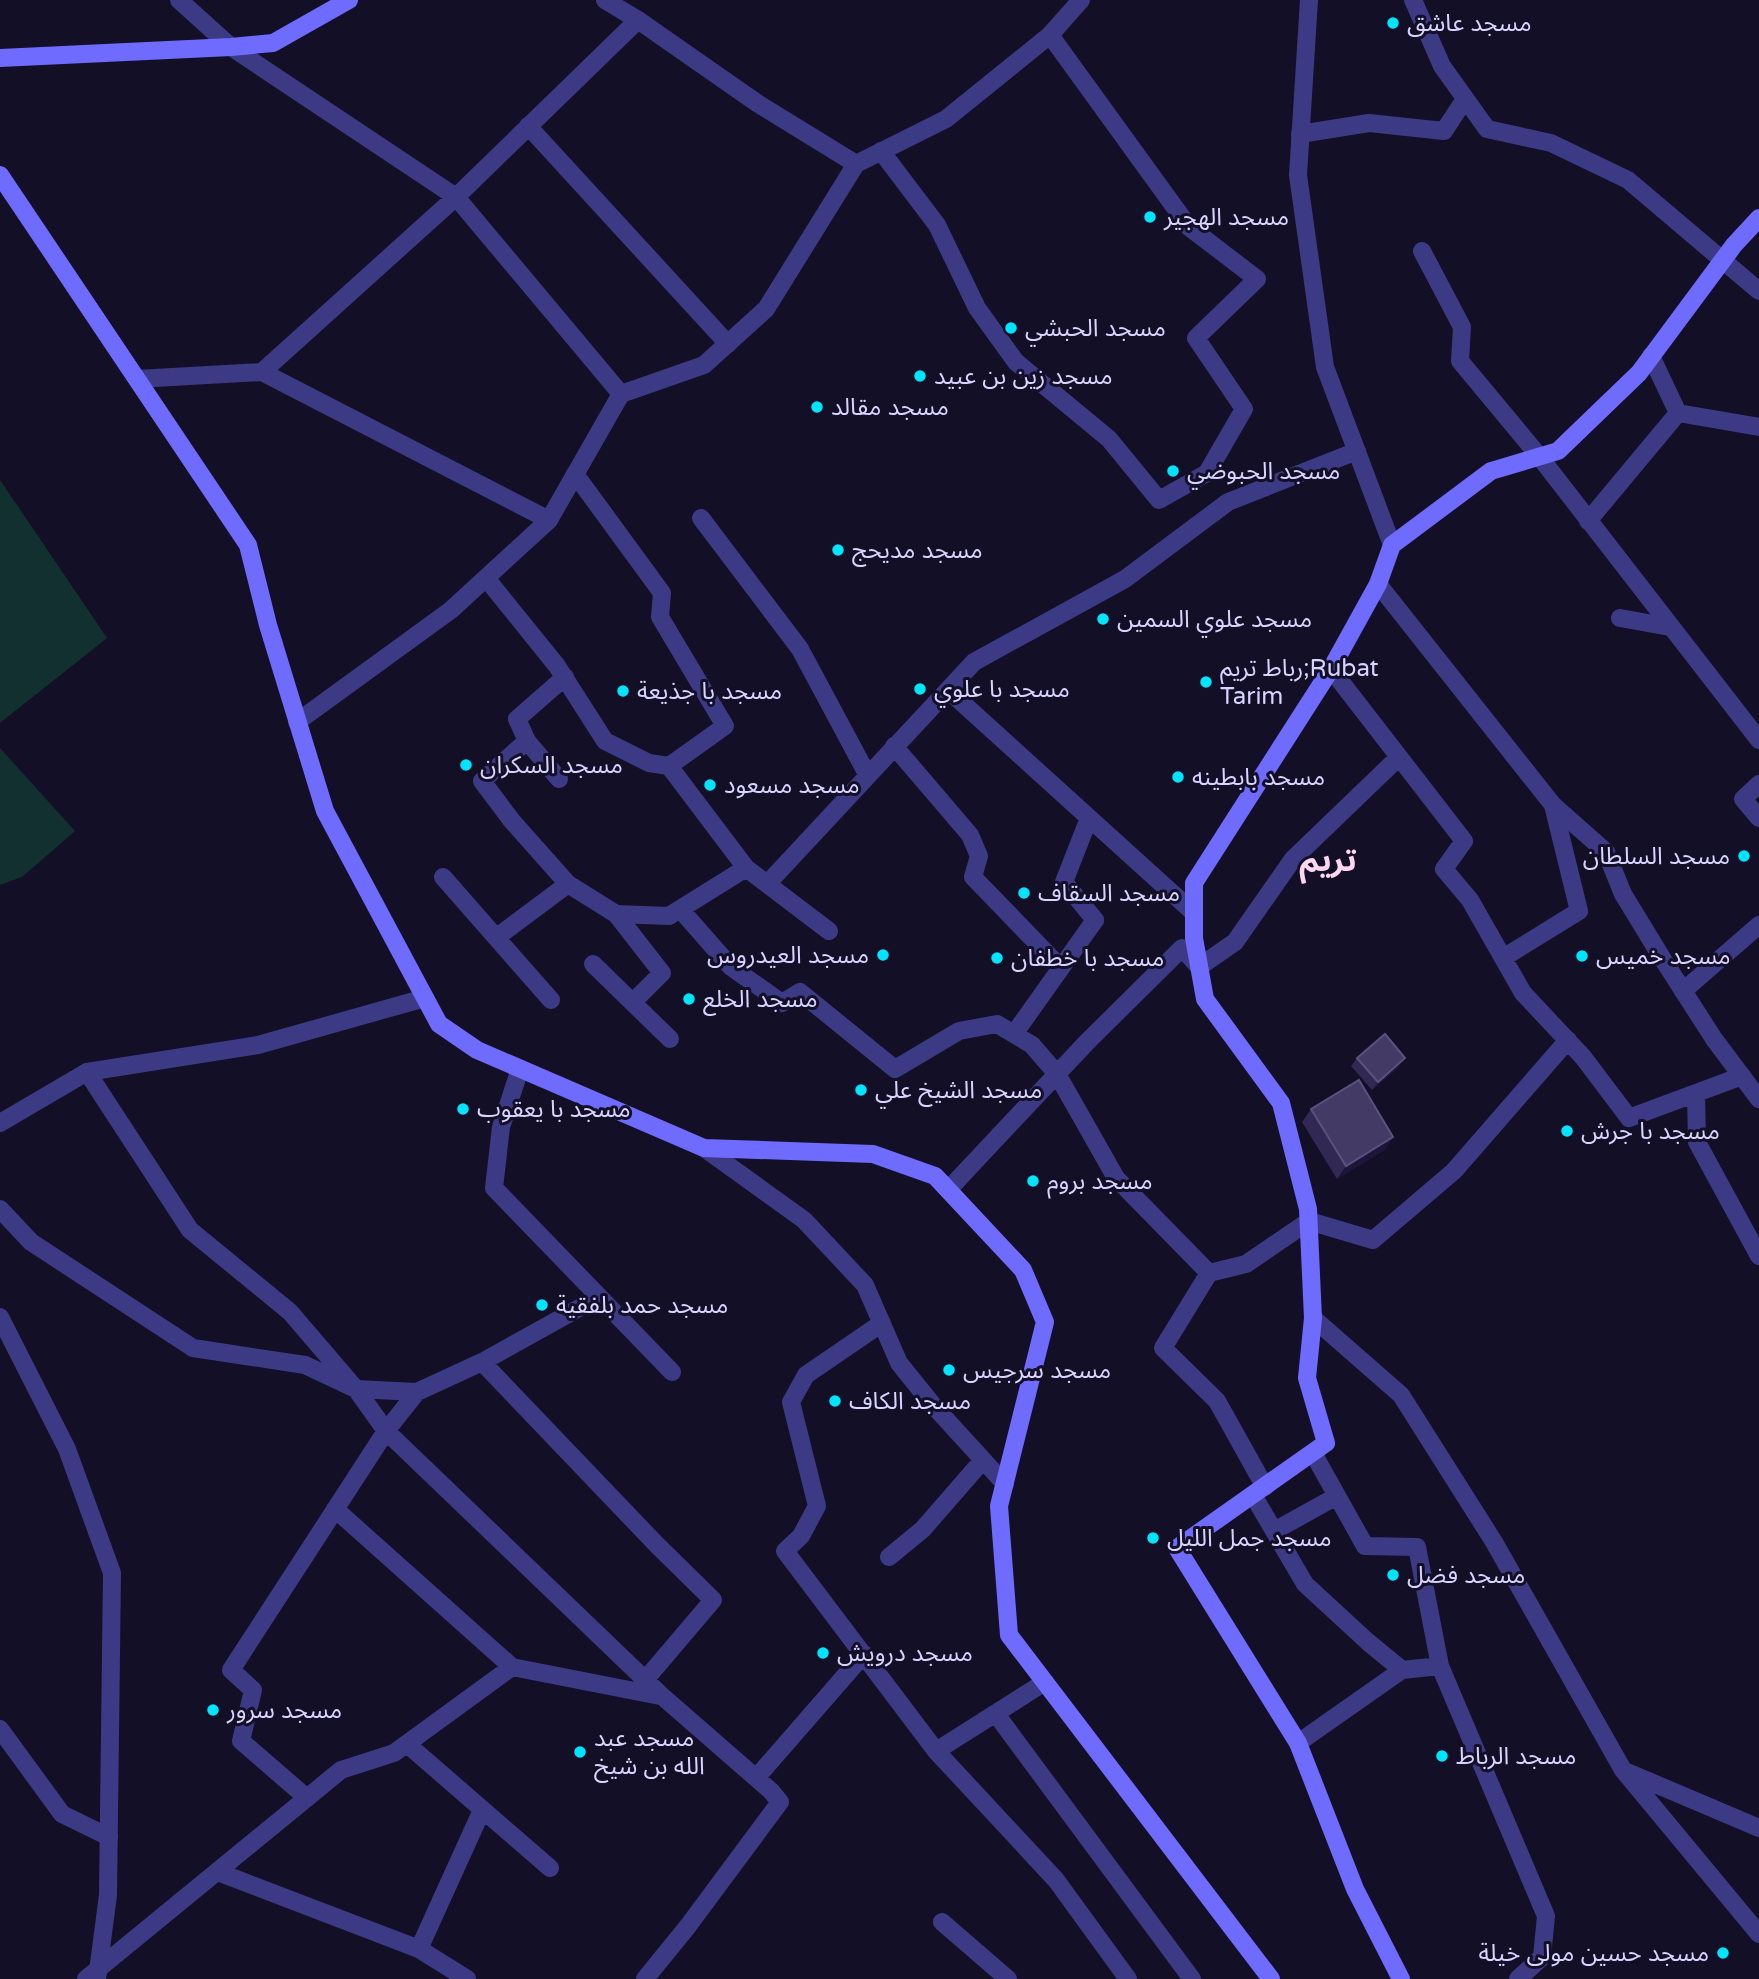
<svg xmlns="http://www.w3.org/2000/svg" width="1759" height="1979" viewBox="0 0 1759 1979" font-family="'Varela Round','Noto Sans Arabic',sans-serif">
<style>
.green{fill:#12302f}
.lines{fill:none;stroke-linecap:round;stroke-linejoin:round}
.minor{stroke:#3d3a85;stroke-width:18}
.tertiary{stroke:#3d3a85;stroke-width:18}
.secondary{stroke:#6f6bff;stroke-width:18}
.wall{fill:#312854}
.shaded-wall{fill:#1d163a}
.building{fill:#433a66;stroke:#5a527e;stroke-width:2}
.poi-dot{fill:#00e5ff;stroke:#130f26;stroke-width:2.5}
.labels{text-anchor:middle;stroke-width:6;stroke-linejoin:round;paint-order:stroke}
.poi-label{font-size:24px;fill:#d9d4ff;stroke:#130f26;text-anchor:start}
.district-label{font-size:32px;font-weight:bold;fill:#ffd6f0;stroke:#130f26}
</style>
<rect width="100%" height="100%" fill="#130f26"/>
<path class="green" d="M0 480 107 638 0 723Z
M0 748 75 831 22 877 0 885Z"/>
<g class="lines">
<path class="minor" d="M179 0 231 47 456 197 621 394
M1413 0 1442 66 1487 129 1551 143 1628 180 1759 291
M528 126 728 344
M1300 134 1369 123 1444 131 1465 99
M881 151 937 225 977 308 1016 362 1109 439 1159 500 1207 473 1244 409 1196 338 1257 279 1189 227 1050 35
M262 372 549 520
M137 379 262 372 456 197 638 20
M1678 413 1759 427
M575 474 662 593 660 617 725 726 669 766
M701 518 800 649 867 774
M1588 521 1678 413 1651 356
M486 578 557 666 605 741 649 763 669 766 746 868 829 931
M1620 618 1670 627
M1331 669 1464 841 1444 869 1470 900 1523 993 1583 1057 1629 1118 1742 1076
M948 690 1193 912
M527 741 482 781 512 821 568 884 616 914 669 916 746 868
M894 746 970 835 979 856 973 877 1061 968
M559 779 527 741 517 719 565 677
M1759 784 1743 799 1759 818
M443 877 551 1000
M767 884 974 662 1125 579 1228 502 1357 451
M680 909 731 967 782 1003 800 992 895 1069 959 1031 997 1024 1032 1045 1057 1074 1116 1178 1209 1273 1246 1264 1309 1221 1373 1240 1454 1171 1568 1040
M616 914 662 973 633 1002
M497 937 568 884
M1503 958 1579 911 1553 805
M593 964 670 1039
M1683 991 1759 925
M1014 1034 1095 920 1064 882 1089 818
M520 1069 501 1127 494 1188 672 1372
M87 1072 190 1230 290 1312 356 1389 386 1431 662 1696 771 1791 780 1802 688 1926 645 1979
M1696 1093 1697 1142 1759 1256
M704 1148 804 1220 865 1285 899 1363 932 1404 1005 1484
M948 1190 1087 1042 1182 948 1199 967 1235 942 1293 859 1399 757
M0 1209 31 1242 193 1348 305 1365 356 1389 417 1392 482 1362 656 1544 713 1600 645 1680
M1209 1273 1163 1348 1217 1401 1265 1487
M1313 1318 1401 1395 1494 1542 1623 1770 1759 1934
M882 1323 806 1375 791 1402 817 1506 801 1536 785 1551 936 1751 1056 1880 1128 1979
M482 1362 599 1297
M1313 1453 1365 1546 1417 1547 1440 1666
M1253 1495 1305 1584 1368 1642 1402 1670 1440 1666 1546 1916 1542 1957 1518 1979
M335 1509 512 1667 660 1696
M1274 1531 1337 1496
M889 1557 923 1529 983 1460
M996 1714 1192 1979
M0 1729 62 1814 109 1837
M1298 1743 1402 1670
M407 1744 550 1868
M936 1751 1045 1682
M1627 1772 1759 1828
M756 1778 864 1654
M307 1798 241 1741 253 1690 231 1670 386 1431 417 1392
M218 1872 419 1949 467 1979
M942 1922 1008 1979
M419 1949 482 1810
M86 1979 341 1770 394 1753 512 1667"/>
<path class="tertiary" d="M605 0 638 20 757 103 856 164
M1309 0 1298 175 1325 367 1392 545
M1422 251 1462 327 1460 361 1539 456 1759 740
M1378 584 1553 805 1606 852 1623 894 1662 958 1714 1039 1759 1099
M297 722 451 610 549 520 621 394 704 365 766 309 856 164 946 119 1050 35 1081 0
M0 1123 87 1072 258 1045 425 998
M0 1317 67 1449 112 1573 108 1895 97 1979"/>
<path class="secondary" d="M0 58 231 47 273 43 349 0
M0 175 248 545 268 625 325 811 439 1024 477 1050 704 1148 873 1154 935 1176 1023 1270 1045 1322 999 1506 1009 1635 1271 1979
M1401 1979 1355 1889 1298 1743 1177 1548 1326 1443 1307 1378 1313 1318 1308 1209 1281 1103 1205 999 1194 938V883L1331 669 1378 584 1392 545 1491 471 1558 451 1639 373 1734 245 1759 218"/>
</g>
<path class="wall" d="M1357 1058 1399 1067 1372 1090 1351 1066Z
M1311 1109 1393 1137 1384 1150 1337 1179 1302 1122Z"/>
<path class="shaded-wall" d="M1405 1058 1399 1067 1372 1090 1378 1082Z
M1393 1137 1384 1150 1337 1179 1346 1166Z"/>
<path class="building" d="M1385 1034 1405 1058 1378 1082 1357 1058Z
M1359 1080 1393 1137 1346 1166 1311 1109Z"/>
<g class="poi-dot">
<circle cx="1393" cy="23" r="7"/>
<circle cx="1150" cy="217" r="7"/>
<circle cx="1011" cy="328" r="7"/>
<circle cx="920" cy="376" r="7"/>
<circle cx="817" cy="407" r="7"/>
<circle cx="1173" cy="471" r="7"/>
<circle cx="838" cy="550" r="7"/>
<circle cx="1103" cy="619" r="7"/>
<circle cx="1206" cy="682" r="7"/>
<circle cx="920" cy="689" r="7"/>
<circle cx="623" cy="691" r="7"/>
<circle cx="466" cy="765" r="7"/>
<circle cx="1178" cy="777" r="7"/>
<circle cx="710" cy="785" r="7"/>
<circle cx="1744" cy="856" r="7"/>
<circle cx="1024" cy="893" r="7"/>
<circle cx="883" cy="955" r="7"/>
<circle cx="1582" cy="956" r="7"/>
<circle cx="997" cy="958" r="7"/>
<circle cx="689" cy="999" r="7"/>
<circle cx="861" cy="1090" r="7"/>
<circle cx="463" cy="1109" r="7"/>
<circle cx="1567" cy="1131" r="7"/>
<circle cx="1033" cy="1181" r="7"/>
<circle cx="542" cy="1305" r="7"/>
<circle cx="949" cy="1370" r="7"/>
<circle cx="835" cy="1401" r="7"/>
<circle cx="1153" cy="1538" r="7"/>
<circle cx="1393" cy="1575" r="7"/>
<circle cx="823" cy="1653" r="7"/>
<circle cx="213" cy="1710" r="7"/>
<circle cx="580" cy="1752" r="7"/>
<circle cx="1442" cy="1756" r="7"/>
<circle cx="1723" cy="1953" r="7"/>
</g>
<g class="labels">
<g class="poi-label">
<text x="1407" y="31">مسجد عاشق</text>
<text x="1164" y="225">مسجد الهجير</text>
<text x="1025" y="336">مسجد الحبشي</text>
<text x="934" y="384">مسجد زين بن عبيد</text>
<text x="831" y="415">مسجد مقالد</text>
<text x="1187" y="479">مسجد الحبوضي</text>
<text x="852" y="558">مسجد مديحج</text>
<text x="1117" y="627">مسجد علوي السمين</text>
<text x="1220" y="676">رباط تريم;Rubat<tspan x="1220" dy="28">Tarim</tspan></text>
<text x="934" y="697">مسجد با علوي</text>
<text x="637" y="699">مسجد با جذيعة</text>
<text x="480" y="773">مسجد السكران</text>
<text x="1192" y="785">مسجد بابطينه</text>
<text x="724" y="793">مسجد مسعود</text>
<text x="1730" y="864" text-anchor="end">مسجد السلطان</text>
<text x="1038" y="901">مسجد السقاف</text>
<text x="869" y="963" text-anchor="end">مسجد العيدروس</text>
<text x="1596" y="964">مسجد خميس</text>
<text x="1011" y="966">مسجد با خطفان</text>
<text x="703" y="1007">مسجد الخلع</text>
<text x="875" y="1098">مسجد الشيخ علي</text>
<text x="477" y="1117">مسجد با يعقوب</text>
<text x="1581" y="1139">مسجد با جرش</text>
<text x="1047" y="1189">مسجد بروم</text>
<text x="556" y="1313">مسجد حمد بلفقية</text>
<text x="963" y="1378">مسجد سرجيس</text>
<text x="849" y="1409">مسجد الكاف</text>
<text x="1167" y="1546">مسجد جمل الليل</text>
<text x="1407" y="1583">مسجد فضل</text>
<text x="837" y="1661">مسجد درويش</text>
<text x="227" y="1718">مسجد سرور</text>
<text x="594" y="1746">مسجد عبد<tspan x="594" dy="28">الله بن شيخ</tspan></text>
<text x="1456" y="1764">مسجد الرباط</text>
<text x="1709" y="1961" text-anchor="end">مسجد حسين مولى خيلة</text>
</g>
<g class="district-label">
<text x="1328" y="871">تريم</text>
</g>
</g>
</svg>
